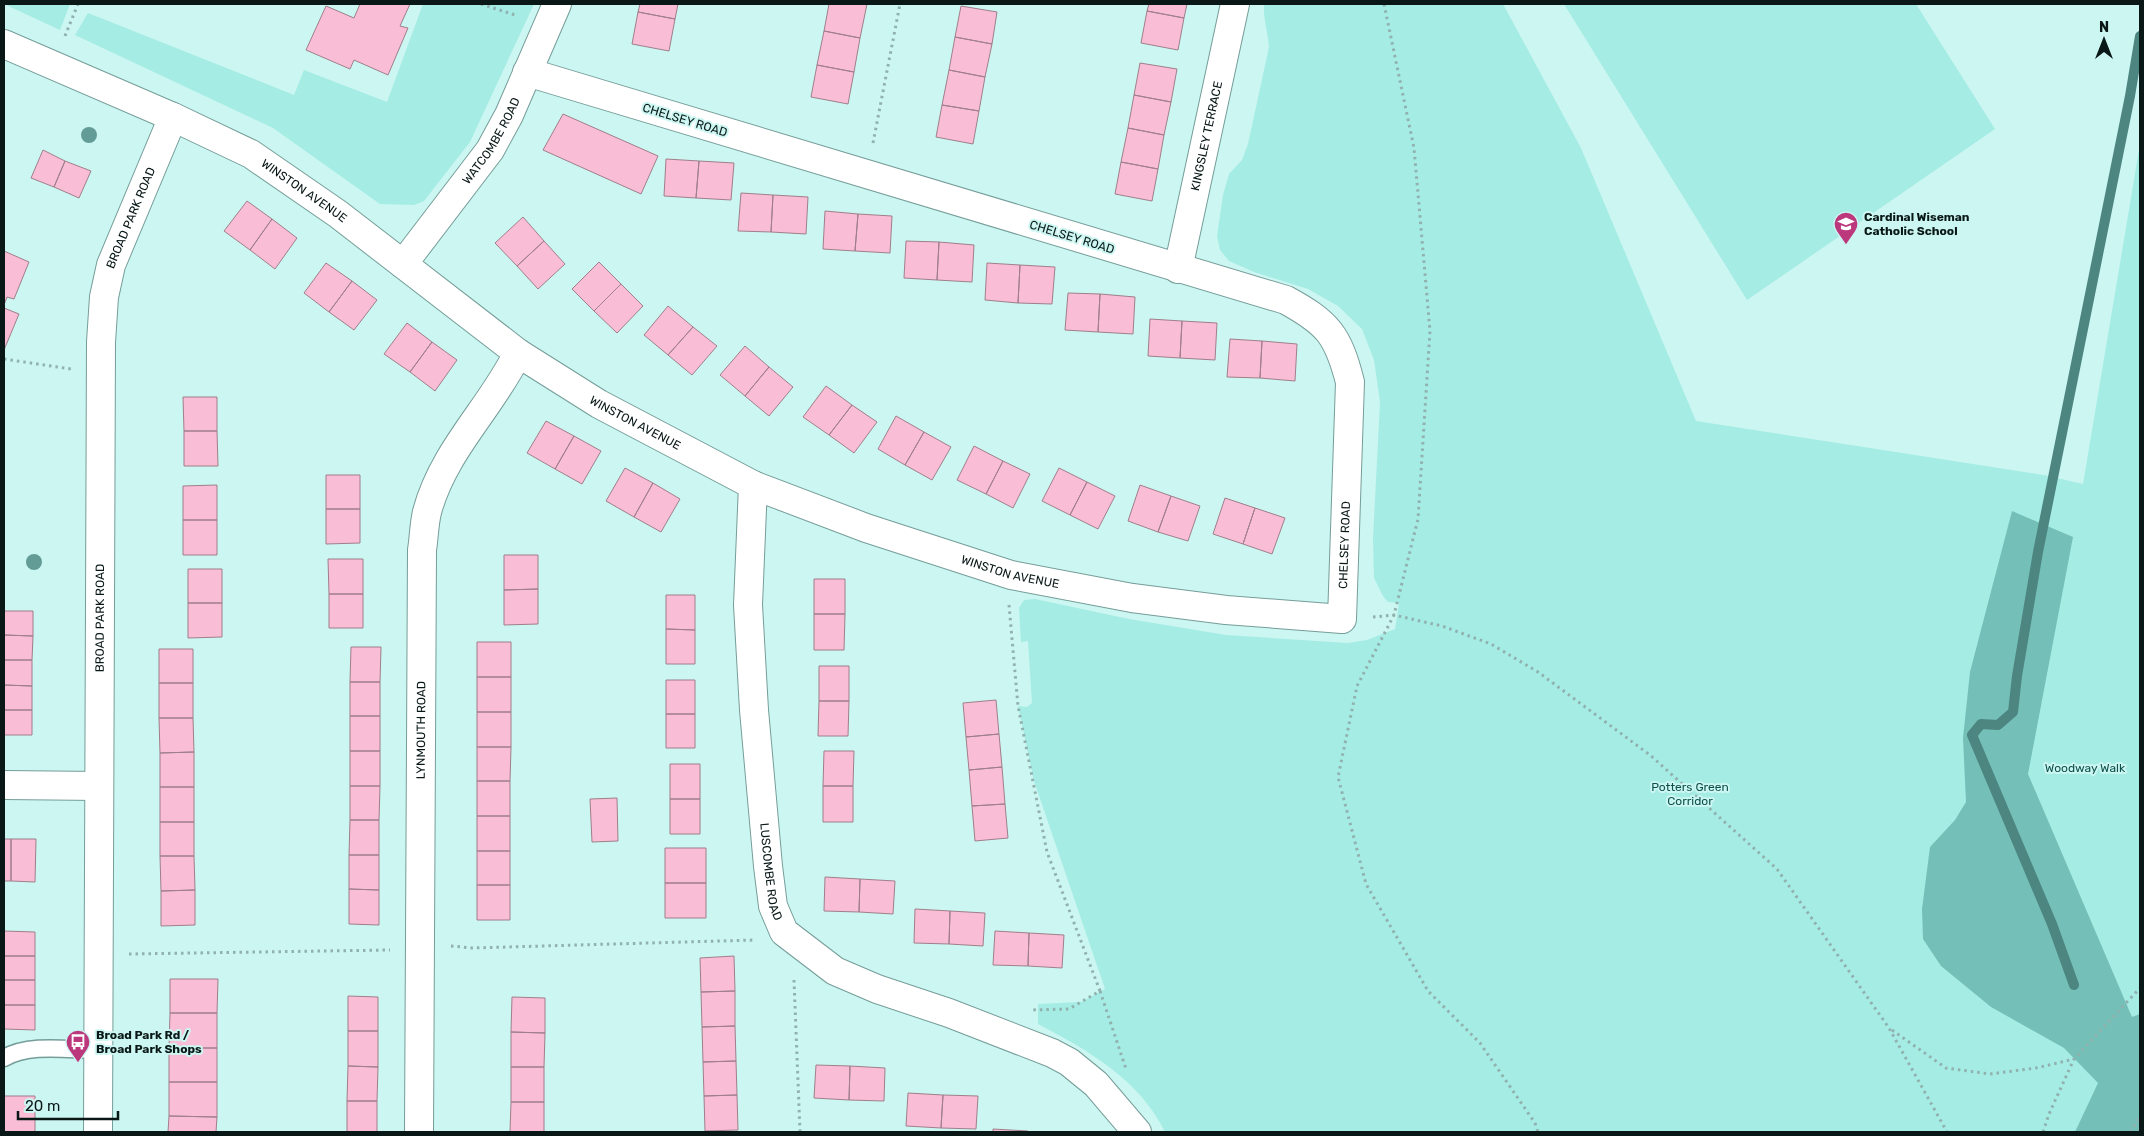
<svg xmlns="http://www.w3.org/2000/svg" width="2144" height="1136" viewBox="0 0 2144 1136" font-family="Rubik,sans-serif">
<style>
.green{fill:#a5ece5}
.forest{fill:#74bfb8}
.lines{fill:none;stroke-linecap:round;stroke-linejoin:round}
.stream{stroke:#4d8581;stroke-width:10}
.building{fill:#f9bdd5;stroke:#9f7f8b}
.service-casing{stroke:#759d99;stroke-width:19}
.minor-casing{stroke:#759d99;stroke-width:30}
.path{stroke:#90b1ae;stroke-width:3;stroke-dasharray:2.5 4;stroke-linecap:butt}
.service{stroke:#fff;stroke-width:16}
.minor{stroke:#fff;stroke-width:28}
.tree{fill:#639b96}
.labels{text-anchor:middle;stroke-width:4;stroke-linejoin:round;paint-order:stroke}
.street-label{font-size:12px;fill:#091817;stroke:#ccf6f1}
.poi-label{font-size:12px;font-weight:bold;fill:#091817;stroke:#ccf6f1;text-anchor:start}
.park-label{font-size:12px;fill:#0d504c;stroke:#ccf6f1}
</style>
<rect width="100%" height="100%" fill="#ccf6f1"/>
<path class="green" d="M4 4H70L60 30Z
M423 4H534L470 142 424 201 414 205 380 204 273 128 75 35 88 13 294 95 304 70 387 102Z
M1264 4H1503L1581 148 1696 421 2044 475 2083 484 2140 144V1132H1165C1140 1080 1088 1050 1038 1024V1004L1081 1002 1105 989 1034 781 1018 706 1027 707 1032 703 1028 641 1021 642 1019 608 1024 600 1035 599 1129 619 1226 635 1348 643 1367 640 1395 629 1399 603 1388 602 1383 596 1374 578 1373 539 1380 402 1374 360 1362 329 1338 306 1308 289 1254 272 1229 261 1220 250 1217 236 1223 195 1229 174 1242 160 1248 144 1269 47C1268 32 1263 19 1264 4Z
M1564 4H1916L1995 129 1747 300Z"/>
<path class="forest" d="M2012 511 2073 537 2028 774 2132 1017 2140 1014V1132H2075L2098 1083 2064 1048 1991 1007 1941 966 1923 939 1922 909 1930 847 1955 820 1966 802 1963 738 1970 672Z"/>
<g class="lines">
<path class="stream" d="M2074 985 2052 924 1972 735 1981 724 1998 725 2013 712 2017 676 2038 552 2130 96 2140 36"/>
</g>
<path class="building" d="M360 4H410L400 26 408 28 388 75 354 60 350 69 306 50 326 6 354 18Z
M640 4H678L675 19 638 12Z
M829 4H867L860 38 824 31Z
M1149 4H1187L1184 18 1147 11Z
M961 6 997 12 992 44 955 37Z
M1147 11 1184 18 1178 50 1141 43Z
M638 12 675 19 669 51 632 44Z
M824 31 860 38 854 72 817 65Z
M955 37 992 44 985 77 949 70Z
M1140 63 1177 69 1171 102 1134 95Z
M817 65 854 72 848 104 811 97Z
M949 70 985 77 979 111 942 105Z
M1134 95 1171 102 1164 135 1128 128Z
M942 105 979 111 973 144 936 137Z
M563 114 658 156 641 194 543 150Z
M1128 128 1164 135 1158 169 1121 162Z
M43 150 65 161 54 187 31 178Z
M666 159 699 161 696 198 664 196Z
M65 161 91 171 79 198 54 187Z
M699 161 734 163 731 200 696 198Z
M1121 162 1158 169 1152 201 1115 194Z
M741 193 773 195 771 232 738 231Z
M773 195 808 197 806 234 771 232Z
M247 201 272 219 250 250 224 231Z
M825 211 858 214 855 251 823 249Z
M858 214 892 216 890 253 855 251Z
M523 217 544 241 517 266 495 243Z
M272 219 297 238 275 269 250 250Z
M544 241 565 264 538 289 517 266Z
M906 241 939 242 937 280 904 278Z
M939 242 974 245 972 282 937 280Z
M4 251 29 262 14 299 7 297 4 305Z
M599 262 621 284 594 311 572 289Z
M326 263 352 281 329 312 304 293Z
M987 263 1020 265 1018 303 985 300Z
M1020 265 1055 267 1052 304 1018 303Z
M352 281 377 300 354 330 329 312Z
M621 284 643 306 617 333 594 311Z
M1068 293 1100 294 1098 332 1065 330Z
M1100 294 1135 297 1133 334 1098 332Z
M668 306 693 327 668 355 644 335Z
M4 308 19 314 4 350Z
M1150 319 1182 321 1180 358 1148 356Z
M1182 321 1217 323 1215 360 1180 358Z
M407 323 432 342 410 372 384 354Z
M693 327 717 346 692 375 668 355Z
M1230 339 1262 341 1260 378 1227 377Z
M1262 341 1297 344 1295 381 1260 378Z
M432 342 457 360 435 391 410 372Z
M745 346 769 367 745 396 720 375Z
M769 367 793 387 769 416 745 396Z
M826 386 852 405 829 435 803 417Z
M183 397H217V431H184Z
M852 405 877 422 854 453 829 435Z
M896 416 924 432 905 465 878 449Z
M546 421 574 436 555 469 527 453Z
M184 431H217L218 466H184Z
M924 432 951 447 932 480 905 465Z
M574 436 601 451 582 484 555 469Z
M974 446 1003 461 986 494 957 480Z
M1003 461 1030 474 1013 508 986 494Z
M625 468 653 483 634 517 606 501Z
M1059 468 1087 482 1070 515 1042 501Z
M326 475H360V509H326Z
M1087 482 1115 496 1098 529 1070 515Z
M653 483 680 499 661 532 634 517Z
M217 485V520H183V486Z
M1140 485 1171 496 1158 532 1128 521Z
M1171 496 1200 506 1188 541 1158 532Z
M1225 498 1255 508 1243 544 1213 534Z
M1255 508 1285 518 1272 554 1243 544Z
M326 509H360V543L326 544Z
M183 520H217V555H183Z
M504 555H538V589L504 590Z
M328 559H363V594H329Z
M188 569H222V603H188Z
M814 579H845V614H814Z
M538 589V624L504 625V590Z
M329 594H363V628H329Z
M666 595H695V630L666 629Z
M188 603H222V637L188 638Z
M4 611H33V636L4 635Z
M814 614H845L844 650H814Z
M666 629 695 630V664H666Z
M4 635 33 636 32 660H4Z
M477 642H511V677H477Z
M351 647H381L380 682H350Z
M159 649H193V683H159Z
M4 660H32V686L4 685Z
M819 666H849V701H819Z
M477 677H511V712H477Z
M666 680H695V714H666Z
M350 682H380V716H350Z
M159 683H193V718H159Z
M4 685 32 686V710H4Z
M996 700 999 734 966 737 963 703Z
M819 701H849L848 736H818Z
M4 710H32V735H4Z
M477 712H511V747H477Z
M666 714H695V748H666Z
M350 716H380V751H350Z
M159 718H193L194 752 160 753Z
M999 734 1002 767 969 770 966 737Z
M477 747H511L510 781H477Z
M350 751H380V786H350Z
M824 751H854L853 786H823Z
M194 752V787H160V753Z
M670 764H700V799H670Z
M1002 767 1005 804 972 806 969 770Z
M477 781H510V816H477Z
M350 786H380L379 820H350Z
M823 786H853V822H823Z
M160 787H194V822H160Z
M617 798 618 841 592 842 590 799Z
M670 799H700V834H670Z
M1005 804 1008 838 975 841 972 806Z
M477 816H510V851H477Z
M350 820H379V855H349Z
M160 822H194V856H160Z
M4 839H11V881H4Z
M11 839H36L35 882 11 881Z
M665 848H706V883H665Z
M477 851H510V885H477Z
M349 855H379V890L349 889Z
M160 856H194L195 890 161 891Z
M825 877 860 879 859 912 824 911Z
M860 879 895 881 893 914 859 912Z
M665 883H706V918H665Z
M477 885H510V920H477Z
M349 889 379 890V925L349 924Z
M195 890V925L161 926V891Z
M915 909 950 911 949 944 914 943Z
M950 911 985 913 983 946 949 944Z
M4 931 35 932V956H4Z
M995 931 1029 933 1028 966 993 965Z
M1029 933 1064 935 1062 968 1028 966Z
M4 956H35V980H4Z
M734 956 735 991 701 992 700 958Z
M170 979H218L217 1013H170Z
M4 980H35V1005H4Z
M735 991V1026L702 1027 701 992Z
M348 996 378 997V1031H348Z
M512 997 545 998V1033L511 1032Z
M4 1005H35V1030L4 1029Z
M170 1013H217V1048H169Z
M735 1026 736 1061 703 1062 702 1027Z
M348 1031H378V1067L348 1066Z
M511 1032 545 1033 544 1067H511Z
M169 1048H217V1082H169Z
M736 1061 737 1095 704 1096 703 1062Z
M816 1065 850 1066 849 1100 814 1098Z
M348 1066 378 1067 377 1101H347Z
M850 1066 885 1068 884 1101 849 1100Z
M511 1067H544V1102H511Z
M169 1082H217V1117L169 1116Z
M908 1093 943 1095 941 1128 906 1126Z
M737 1095 738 1130 705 1131 704 1096Z
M943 1095 978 1096 976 1129 941 1128Z
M4 1096H35V1132H4Z
M347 1101H377V1132H347Z
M511 1102H544V1132H510Z
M169 1116 217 1117 216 1132H168Z
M993 1129 1028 1131 1027 1132H993Z"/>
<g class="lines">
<defs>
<path id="service" d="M4 1058C30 1043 68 1050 98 1050"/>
<g id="minor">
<path id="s1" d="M4 44 173 117 251 154 338 214 518 353 599 404 753 485 866 528 1011 575 1132 598 1226 610 1342 619 1350 382C1338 335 1328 323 1286 300L527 72"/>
<path id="s2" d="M403 264 490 150 509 115 557 4"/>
<path id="s3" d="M1178 269 1235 4"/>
<path id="s4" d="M753 485 748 605 754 710 768 866 773 906 784 932 835 971 877 989 949 1013 1052 1053 1069 1062 1096 1084 1137 1132"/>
<path d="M4 785 99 786"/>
<path id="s5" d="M98 1132 101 342 104 297 111 265 173 117"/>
<path id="s6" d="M419 1132 422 550C424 538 424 524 427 512 443 451 491 408 518 353"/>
</g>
</defs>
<use href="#service" class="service-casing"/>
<use href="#minor" class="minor-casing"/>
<path class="path" d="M481 4 518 16
M1384 4 1414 148 1430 331 1418 519 1394 615 1357 686 1338 777 1366 884 1428 991 1480 1043 1535 1123 1538 1132
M65 36 78 4
M873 143 900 4
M4 359 71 369
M1009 605 1018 706 1047 852 1100 991 1069 1009 1030 1010
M1373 617 1394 615 1442 626 1491 644 1538 672 1650 755 1777 869 1889 1028 1947 1132
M451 946 472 948 755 940
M129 954 390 950
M794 980 800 1132
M1100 991 1126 1069
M1892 1030 1946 1068 1990 1074 2036 1068 2074 1059
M2043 1132 2049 1114 2074 1059 2140 988
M2130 1132 2140 1117"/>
<use href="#service" class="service"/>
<use href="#minor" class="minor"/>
</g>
<g class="tree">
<circle cx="89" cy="135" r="8"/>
<circle cx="34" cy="562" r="8"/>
</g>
<defs>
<symbol id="school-pin" viewBox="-11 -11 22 30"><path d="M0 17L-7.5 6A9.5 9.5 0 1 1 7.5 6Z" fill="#bc387c" stroke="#ccf6f1"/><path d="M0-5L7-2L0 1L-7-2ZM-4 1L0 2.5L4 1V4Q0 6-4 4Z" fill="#fff"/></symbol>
<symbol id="bus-pin" viewBox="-11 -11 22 30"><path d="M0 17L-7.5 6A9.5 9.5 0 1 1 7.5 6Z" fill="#bc387c" stroke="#ccf6f1"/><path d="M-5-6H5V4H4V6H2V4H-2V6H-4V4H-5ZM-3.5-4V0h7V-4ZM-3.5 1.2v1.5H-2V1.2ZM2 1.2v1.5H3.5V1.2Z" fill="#fff"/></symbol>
</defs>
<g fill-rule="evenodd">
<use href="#school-pin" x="1832" y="210" width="28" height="38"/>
<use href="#bus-pin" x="64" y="1028" width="28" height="38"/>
</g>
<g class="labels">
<g class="street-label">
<text transform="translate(685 120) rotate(17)" y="4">CHELSEY ROAD</text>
<text dy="4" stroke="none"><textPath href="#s3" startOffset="136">KINGSLEY TERRACE</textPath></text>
<text dy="4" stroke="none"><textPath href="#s2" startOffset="152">WATCOMBE ROAD</textPath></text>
<text dy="4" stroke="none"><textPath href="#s1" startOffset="335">WINSTON AVENUE</textPath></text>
<text dy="4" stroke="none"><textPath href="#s5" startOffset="919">BROAD PARK ROAD</textPath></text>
<text transform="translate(1072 237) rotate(17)" y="4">CHELSEY ROAD</text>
<text dy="4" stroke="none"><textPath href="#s1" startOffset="740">WINSTON AVENUE</textPath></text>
<text dy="4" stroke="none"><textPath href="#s1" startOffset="1555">CHELSEY ROAD</textPath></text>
<text dy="4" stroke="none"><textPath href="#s1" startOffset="1145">WINSTON AVENUE</textPath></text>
<text dy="4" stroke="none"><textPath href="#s5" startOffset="514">BROAD PARK ROAD</textPath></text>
<text dy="4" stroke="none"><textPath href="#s6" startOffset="402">LYNMOUTH ROAD</textPath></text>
<text dy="4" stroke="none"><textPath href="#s4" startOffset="388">LUSCOMBE ROAD</textPath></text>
</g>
<g class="poi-label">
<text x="1864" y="221">Cardinal Wiseman<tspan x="1864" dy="14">Catholic School</tspan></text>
<text x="96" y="1039">Broad Park Rd /<tspan x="96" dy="14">Broad Park Shops</tspan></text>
</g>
<g class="park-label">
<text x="2085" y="772">Woodway Walk</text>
<text x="1690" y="791">Potters Green<tspan x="1690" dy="14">Corridor</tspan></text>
</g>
</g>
<rect width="2144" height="1136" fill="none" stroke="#091817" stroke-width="10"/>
<g transform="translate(2104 40)" stroke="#ccf6f1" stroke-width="4" paint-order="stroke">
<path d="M0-4L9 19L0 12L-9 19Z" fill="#091817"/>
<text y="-8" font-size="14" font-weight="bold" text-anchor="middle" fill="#091817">N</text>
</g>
<path d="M18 1111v8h100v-8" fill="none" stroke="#091817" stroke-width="2.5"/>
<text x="25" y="1111" font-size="15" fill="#091817" stroke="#ccf6f1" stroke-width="4" paint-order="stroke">20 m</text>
</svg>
